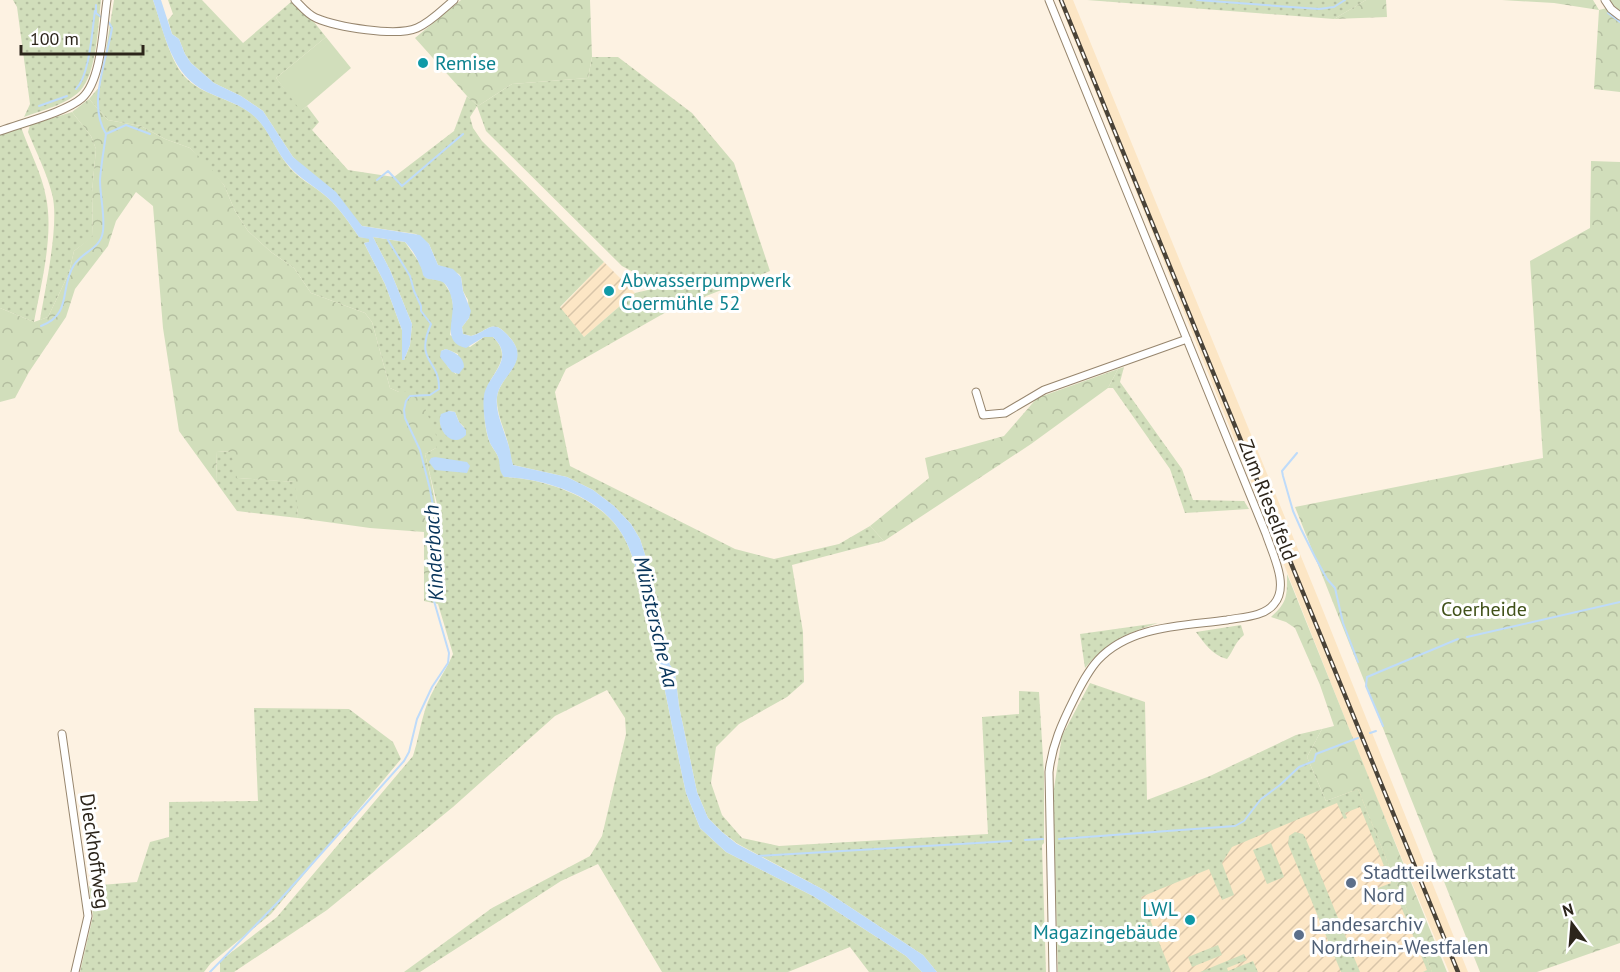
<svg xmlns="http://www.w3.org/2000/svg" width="1620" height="972" viewBox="0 0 1620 972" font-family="'PT Sans',sans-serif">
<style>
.built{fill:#fce6c5}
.industrial{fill:url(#industrial-furrows)}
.grass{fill:url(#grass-dots);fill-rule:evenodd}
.forest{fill:url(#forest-crowns)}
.green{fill:#d1debb}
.water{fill:#bedbfa}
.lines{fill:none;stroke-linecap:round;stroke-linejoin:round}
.stream{stroke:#bedbfa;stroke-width:2}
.street-casing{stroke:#97866e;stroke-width:9}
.street{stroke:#fff;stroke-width:7}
.rail-casing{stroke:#4a4338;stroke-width:4.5}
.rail{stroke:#fff;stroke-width:2;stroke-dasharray:7;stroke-linecap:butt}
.culture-dot{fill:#0f9aa8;stroke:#fff;stroke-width:2}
.service-dot{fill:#5c6f8a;stroke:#fff;stroke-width:2}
.labels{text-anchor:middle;stroke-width:6;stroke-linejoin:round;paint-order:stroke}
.culture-label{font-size:20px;fill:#0d838f;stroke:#fff;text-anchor:start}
.street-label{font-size:20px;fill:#2c251b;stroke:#fff}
.park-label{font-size:20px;fill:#405119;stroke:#fff}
.service-label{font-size:20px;fill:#4e5e75;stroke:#fff;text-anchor:start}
.water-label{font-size:21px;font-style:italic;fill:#07345a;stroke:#fff}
</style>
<defs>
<pattern id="industrial-furrows" width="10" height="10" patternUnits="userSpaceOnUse" patternTransform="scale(1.5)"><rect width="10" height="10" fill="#fce6c5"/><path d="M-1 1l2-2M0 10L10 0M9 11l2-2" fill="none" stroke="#d8c5a9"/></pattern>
<pattern id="grass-dots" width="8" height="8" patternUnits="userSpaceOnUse" patternTransform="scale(1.5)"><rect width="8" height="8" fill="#d1debb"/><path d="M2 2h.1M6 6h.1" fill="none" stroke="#b4bea0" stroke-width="1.8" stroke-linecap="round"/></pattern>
<pattern id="forest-crowns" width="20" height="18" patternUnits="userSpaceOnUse" patternTransform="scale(1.5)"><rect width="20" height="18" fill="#d1debb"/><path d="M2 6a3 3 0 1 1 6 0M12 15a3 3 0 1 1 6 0" fill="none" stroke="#b4bea0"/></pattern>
</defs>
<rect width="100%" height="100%" fill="#fdf2e2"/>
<path class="built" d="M1058 0H1073L1318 598 1468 972H1449L1373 789 1151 229Z"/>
<path class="industrial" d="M604 262 635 293 584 337 560 308Z
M1362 787 1437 972H1060L1058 910Z"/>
<path class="grass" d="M13 0H101C98 25 97 73 80 91 66 105 42 110 24 117L30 104 17 7Z
M114 0H153C161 22 169 59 184 76 202 96 232 98 252 114 268 127 274 147 286 163 296 178 315 186 328 198 340 209 350 224 359 237L369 238V242L364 243 385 284 402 330V360H404L410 345 412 324 390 270 373 237 405 242 419 262 426 278 443 281 451 294 454 311 450 335 470 347 484 337H493C515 359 490 372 486 392 483 407 484 428 490 443 493 449 497 453 499 459 502 464 503 471 504 477 543 478 595 496 618 528 635 552 637 578 645 605 662 667 672 730 686 793L700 828 726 852 813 896 906 956 922 972H869L850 947 788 972H662L598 864 561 881 420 972H404L492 908 590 856 602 836 626 734 625 718 607 690 555 716 453 807 327 910 234 972H220V961L277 917 413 756C418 741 420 725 425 710 431 690 445 673 453 654L438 604 442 570 438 508 425 454 436 448 399 392 390 388 372 322 365 313 311 293 294 268 271 252 248 231 235 211 224 185 190 148 165 139 141 126 108 120 89 99 100 86ZM446 349 458 354 456 374 448 367 441 351ZM449 411 455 412 459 422 464 427 445 434 440 423Z
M168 0H202L243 43 291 2 314 22 326 37 276 78 302 110 307 106 319 122 312 130 348 170 394 177 454 131 467 96 478 106 512 84 588 78 592 57H618L692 113 734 163 770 271 668 311 566 369 555 392 570 466 735 549 774 559 839 544 870 526 884 541 792 565 803 632 804 682 787 697 739 724 716 747 711 783 722 815 742 838 779 846 988 834 982 717 1019 714V691L1039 692 1044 774V843L1042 845 1046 972H937L923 955 824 890 738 844 722 832 708 818 697 792 679 706 675 672 670 665 649 567 640 539 631 524 614 506 593 490 567 477 513 465C510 458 510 450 508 443 504 428 496 413 497 397 499 377 530 362 511 339 492 316 490 331 471 336L463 334 462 327 469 318 468 300 463 291 461 277 459 274 438 265 429 244 416 234 362 226 293 157 263 111 241 96 214 83 191 63 185 54 179 39 172 34 168 20 173 14ZM477 106 486 131 622 266 661 287 635 293 584 337 560 307 604 262 482 141 473 128 470 117Z
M1087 0H1366L1334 19Z
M72 112 91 136 96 149 92 192 93 237 74 251 69 273 48 317 40 320C45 289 60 222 52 194 47 173 36 152 28 132L30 125Z
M21 127C29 150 42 174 46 197 54 236 41 284 34 322L0 308V135Z
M1124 367 1120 382 1182 469 1193 500 1244 501 1249 509 1185 513 1170 469 1113 388H1108L1118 369Z
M217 451 232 452 238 478 296 482 298 518 237 511 216 482Z
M1158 623C1125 634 1109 640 1085 668L1080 634Z
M1241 625 1244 635C1235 642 1234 650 1227 659 1212 655 1205 644 1196 632Z
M1090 683 1145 702 1147 800 1210 776 1296 735 1322 729 1307 757 1326 801 1358 789 1432 972H1423L1427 970 1396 894 1378 902 1373 890 1391 883 1360 807 1345 813 1347 818 1344 819 1337 803 1232 847 1222 863 1234 895 1222 900 1209 869 1141 897 1171 972H1058L1053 795 1062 736Z
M254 708 349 709 393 742 401 759 271 914 211 963 204 972H80L93 916 89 886 137 882 150 842 169 837V802L258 801Z
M1295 832 1303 834 1305 837 1360 972H1341L1288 844 1289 836Z
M1271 843 1284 877 1267 884 1253 850Z
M1218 945 1222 955 1192 967 1188 957Z
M1244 954 1247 960 1227 968 1228 971 1253 961 1258 972H1200Z"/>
<path class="forest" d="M461 0H590L592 57 588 78 512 84 478 106 467 96 415 38Z
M1366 0H1386L1387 17 1334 19Z
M1502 0H1593L1599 10 1607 8V0H1620V92L1594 89 1599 10 1554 3Z
M89 99 108 120 141 126 165 139 190 148 208 165 224 185 235 211 248 231 271 252 294 268 311 293 365 313 372 322 390 388 399 392 414 391 422 401 438 440 436 448 425 454C438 507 444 550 438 604L424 601V532L370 528 298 518 295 482 237 478 231 452 217 451 216 482 179 431 163 328 153 206 136 192 116 221 108 246 75 289 66 317 29 372 15 398 0 402V308L34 322 48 317 69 273 74 251 93 236 92 192 96 149 91 136 72 112Z
M1591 161 1620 162V943L1537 972H1480L1295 507 1543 458 1530 261 1590 228Z
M1118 369 1108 388 1031 444 884 541 870 526 929 478 925 458 1004 436 1037 398Z
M1287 574 1447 972H1432L1358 789 1326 801 1307 757 1322 729 1334 726 1320 685 1295 628 1286 622 1271 617C1288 602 1287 595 1287 574Z"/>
<path class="green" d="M326 37 351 68 301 111 276 78Z"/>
<path class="water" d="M153 0H161L172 34 179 39 185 54 191 63 214 83 241 96 263 111 293 157 336 192 362 226 420 235 429 244 438 265 453 269 461 277 463 291 471 311 469 318 462 327 463 334 471 336C490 331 492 316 511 339 531 363 499 376 497 397 495 414 505 431 509 447 511 453 511 459 513 465L567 477 593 490 614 506 631 524 640 539 649 567 670 665 675 672 679 706 697 792 708 818 722 832 737 844 824 890 923 955 937 972H922L906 956 813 896 726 852 700 828 686 793C672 730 662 667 645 605 637 578 635 552 618 528 595 495 543 478 504 477 499 471 500 467 499 460 498 454 493 449 490 443 486 434 482 407 484 396 487 375 517 360 493 337H484L466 348C440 342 456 318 452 300 446 270 430 286 423 275 423 274 421 266 420 266 417 257 411 248 405 242L373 237 390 270 412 324 410 345 404 360H402V330L385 284 364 243 369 242V239L359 237C350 224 340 209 328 198 316 187 300 179 289 166 275 151 270 131 255 117 241 104 224 100 207 92 171 75 165 35 153 0Z
M446 349C455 352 464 357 464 367L459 374 452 372 440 357 441 351Z
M449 411 455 412 459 422 466 430V435C452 450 435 428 441 414Z
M435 457 467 462 470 466 467 473 435 470 429 462 431 458Z"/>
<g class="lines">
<path class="stream" d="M1197 0 1319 9 1334 7 1345 0
M96 5V13L102 18
M1608 13 1620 22
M76 89C90 75 92 30 95 11
M39 106 67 96
M106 134 126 125 150 134
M377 180 388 171 402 186 463 134
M41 326C73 314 59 288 74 265 83 251 101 249 103 231 105 215 100 196 100 180 101 165 104 149 106 134 87 104 107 60 112 28L108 21
M1297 453 1282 471 1283 476 1293 511 1301 529 1315 557 1327 579 1335 588 1343 623 1358 662
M1467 637 1620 602
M1383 726 1366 686 1367 677 1458 639
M1370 733 1376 731
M1059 839 1235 826 1244 821 1261 799 1280 785 1299 767 1314 761 1316 754 1358 738
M1025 840 1043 839
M757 856 1011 841
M210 972 278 902 404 761 409 752 417 719 432 687 448 663 449 653 434 601 438 554 436 523 430 489 420 450 405 418 404 410 406 401 410 396 430 395 439 389C440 359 414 363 431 324L421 311V306L414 291 410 276 388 240"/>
<defs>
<path id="street" d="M295 0C301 6 308 15 316 18 337 27 396 37 417 28 431 22 443 9 454 0
M1049 0 1266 534C1272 553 1290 586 1274 604 1264 617 1242 617 1227 620 1184 626 1130 625 1098 660 1088 671 1081 685 1074 699 1062 723 1052 745 1049 772L1053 972
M1605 0 1611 9 1620 16
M0 131C22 123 66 112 82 98 102 80 103 26 107 0
M976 392 983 415 1005 413 1044 390 1187 339
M62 734 88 916 75 972"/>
</defs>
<use href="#street" class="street-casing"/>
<use href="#street" class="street"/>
<defs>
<path id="rail" d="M1061 0 1458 972"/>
</defs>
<use href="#rail" class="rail-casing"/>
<use href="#rail" class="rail"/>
</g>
<g class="culture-dot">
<circle cx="423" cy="63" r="6"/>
<circle cx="609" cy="291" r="6"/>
<circle cx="1190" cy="920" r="6"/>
</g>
<g class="service-dot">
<circle cx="1351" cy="883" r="6"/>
<circle cx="1299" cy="935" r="6"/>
</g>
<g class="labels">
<g class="culture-label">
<text x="435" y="70">Remise</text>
<text x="621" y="287">Abwasserpumpwerk<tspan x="621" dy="23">Coermühle 52</tspan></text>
<text x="1178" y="916" text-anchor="end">LWL<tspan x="1178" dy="23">Magazingebäude</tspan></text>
</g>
<g class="street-label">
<text transform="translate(1268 500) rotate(69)" y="7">Zum Rieselfeld</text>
<text transform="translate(95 851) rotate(82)" y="7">Dieckhoffweg</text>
</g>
<g class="park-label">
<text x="1484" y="616">Coerheide</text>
</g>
<g class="service-label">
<text x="1363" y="879">Stadtteilwerkstatt<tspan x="1363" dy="23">Nord</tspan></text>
<text x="1311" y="931">Landesarchiv<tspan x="1311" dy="23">Nordrhein-Westfalen</tspan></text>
</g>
<g class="water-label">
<text transform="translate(434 553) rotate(-93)" y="7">Kinderbach</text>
<text transform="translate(656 622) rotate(77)" y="7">Münstersche Aa</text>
</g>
</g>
<g transform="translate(1572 924) rotate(344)" stroke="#ffffff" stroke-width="4.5" paint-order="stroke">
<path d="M0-4.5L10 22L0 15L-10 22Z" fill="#2c251b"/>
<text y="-9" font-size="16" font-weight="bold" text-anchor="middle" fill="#2c251b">N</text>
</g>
<path d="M21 45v9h122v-9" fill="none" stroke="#2c251b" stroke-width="3"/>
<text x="30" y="45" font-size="18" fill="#2c251b" stroke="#ffffff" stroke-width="4.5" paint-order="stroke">100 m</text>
</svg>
